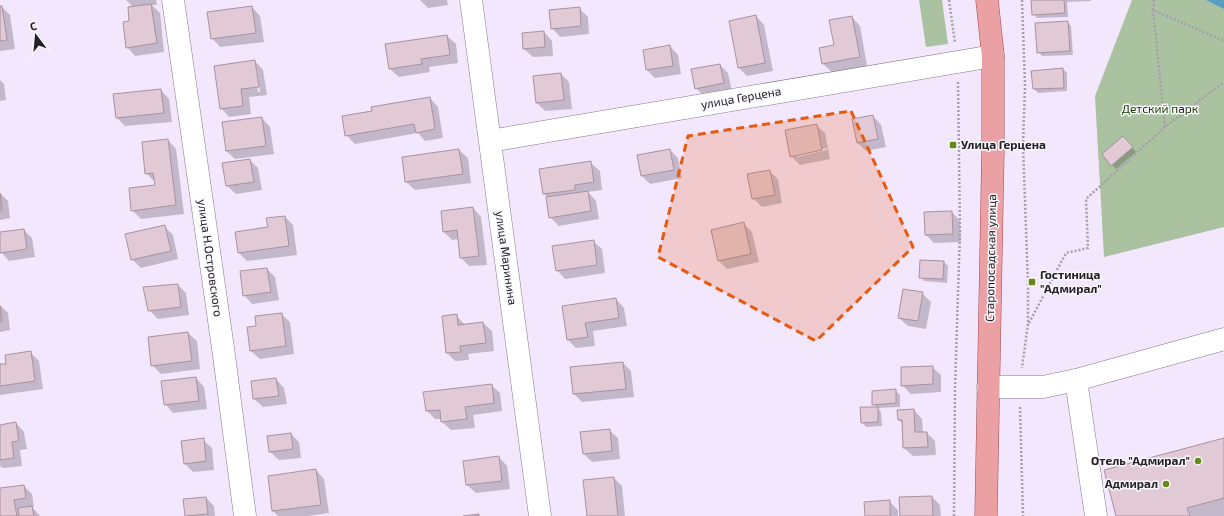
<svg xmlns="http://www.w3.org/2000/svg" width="1224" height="516" viewBox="0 0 1224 516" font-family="'Exo 2',sans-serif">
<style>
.green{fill:#aac2a0}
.water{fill:#57a0c1}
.shadow{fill:#0003;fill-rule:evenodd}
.building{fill:#e1c9d6;stroke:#a8929e}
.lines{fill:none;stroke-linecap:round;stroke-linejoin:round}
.minor-casing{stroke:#84798c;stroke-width:23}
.major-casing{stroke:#9c4a51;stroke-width:23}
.path{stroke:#a69dad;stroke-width:2.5;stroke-dasharray:2 2;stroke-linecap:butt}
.minor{stroke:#fff;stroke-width:22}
.major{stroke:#eba0a4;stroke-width:22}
.marked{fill:#e8590c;fill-opacity:0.2;stroke:#e8590c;stroke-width:3;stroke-dasharray:8 5;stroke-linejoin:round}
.poi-dot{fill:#628a16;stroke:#fbf8fd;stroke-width:1.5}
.labels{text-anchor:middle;stroke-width:3;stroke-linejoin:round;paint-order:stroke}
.street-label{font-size:12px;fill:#242027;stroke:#fbf8fd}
.park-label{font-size:12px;fill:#133800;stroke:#fbf8fd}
.poi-label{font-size:12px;font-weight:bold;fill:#242027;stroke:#fbf8fd;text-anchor:start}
</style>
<rect width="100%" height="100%" fill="#f3e7fd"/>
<path class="green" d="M919 0H942L948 44 926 47Z
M1132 0H1224V227L1104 257 1095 96Z"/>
<path class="water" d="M1206 0H1224V9Z"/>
<path class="shadow" d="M126 0H156L157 5H152L160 13 164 52 135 56 127 47 133 7Z
M420 0H447L448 5 428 8Z
M1032 0H1091V1L1067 2 1068 17 1037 18 1033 14Z
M0 7H2L10 15 15 49 0 51Z
M252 7 260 16 264 42 220 47 212 38Z
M579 8 588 17 589 34 560 37 552 28Z
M756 16 764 25 773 71 747 76 739 68Z
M852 17 860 26 867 66 832 72 823 64 820 48 835 46Z
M1067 22 1071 26 1073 55 1042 56 1038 52Z
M544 32 552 41 553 56 533 57 524 49Z
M447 36 456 44 458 63 429 67 430 72 399 77 390 69Z
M670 46 678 55 681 74 655 78 646 69Z
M255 61 263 70 267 95 249 97 251 114 229 117 221 108ZM255 69H257L260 92H258Z
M720 65 728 73 732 92 704 97 696 88Z
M1063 69 1067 73V91L1038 93 1034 89Z
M561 74 569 82 572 109 545 111 537 103Z
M0 80 4 84 6 100 0 101Z
M161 90 169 99 172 122 125 126 117 118Z
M430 98 438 107 443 138 425 141 418 133 355 144 346 135 373 112Z
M873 116 881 125 886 147 866 151 857 142Z
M262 118 270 127 274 154 235 159 226 151Z
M816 125 825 133 830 159 800 165 791 156ZM827 148V150L796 157V154Z
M168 140 176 149 184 214 141 219 132 210 156 186 155 182 146 173Z
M1127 141 1136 152 1116 169 1112 165Z
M459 150 468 158 471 183 415 190 406 182Z
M670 150 678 158 682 178 650 184 642 176Z
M250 160 258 168 262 190 236 194 227 186Z
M591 163 600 171 602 190 588 192 596 201 599 219 559 226 550 217 547 197 544 194Z
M769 171 778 179 782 203 762 207 753 198Z
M0 193 8 201 10 218 0 220Z
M473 208 481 217 487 265 469 266 461 258 459 239 452 240 444 232Z
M952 212 960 221 961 242 934 243 926 235Z
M285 217 293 225 297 255 247 261 239 253 269 228Z
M743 223 752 232 759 262 727 269 719 261 712 230Z
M164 226 173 235 178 259 141 268 132 259Z
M24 230 32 238 35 257 9 261 1 252 0 233Z
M593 241 602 249 605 273 565 279 557 270Z
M944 262 948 266 947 283 924 281 920 277Z
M267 269 275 277 279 300 252 304 244 295Z
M178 285 186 293 189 315 158 319 149 310Z
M922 293 931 302 926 329 908 326 899 318Z
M616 299 624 308 627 326 593 331 595 346 576 348 568 340 563 307Z
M0 305 8 313 10 330 0 332Z
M281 314 290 322 294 354 260 359 251 351 257 327Z
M456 315 465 325 483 323 492 331 494 351 468 354 469 360 455 361 447 353Z
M188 333 197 341 200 369 161 374 152 365Z
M30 352 39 361 43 389 0 395V366L7 364Z
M623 363 631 371 634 397 582 402 574 394 571 368Z
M932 367 941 375V392L911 394 902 385Z
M196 378 204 387 207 409 173 413 165 404Z
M276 379 284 388 287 404 263 407 254 399Z
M491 385 500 393 502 411 473 415 475 428 451 430 442 422V419H435L427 411Z
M895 390 900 395V407L878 408 881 412 882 426 866 427 862 422 877 408 873 404Z
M914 410 922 419 923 433H927L935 441 936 455 913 456 904 448 903 424 899 420Z
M16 423 24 432 27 449 20 450 22 466 3 468 0 466V426Z
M609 430 618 438 620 459 592 462 584 454Z
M291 434 299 442 301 458 279 460 270 452Z
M1224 439V516H1117Z
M203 440 212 448 214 470 193 472 185 464Z
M499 457 507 466 510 489 476 493 467 485 464 462Z
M316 470 324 479 329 513 308 516H278L273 511 269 477Z
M614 478 622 486 625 516H588Z
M24 486 32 494 34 507H32L40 516H0V489Z
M932 497 940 505 941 516H901Z
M206 498 214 506 215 516H186L184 500Z
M889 501 898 510V516H866Z"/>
<path class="building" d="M1031 0H1064L1065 13 1032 15Z
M151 4 157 43 126 48 123 22 129 21 128 7Z
M0 6H2L7 40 0 41Z
M252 6 256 33 211 39 207 12Z
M580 7 581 26 551 29 549 10Z
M756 15 765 63 738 68 729 21Z
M852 16 860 57 822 64 819 48 834 45 829 20Z
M1068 21 1070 51 1037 53 1035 23Z
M544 31 545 47 523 49 522 33Z
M447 35 450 55 421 59 422 64 389 69 385 44Z
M670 45 673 66 646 70 643 50Z
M255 60 259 87 241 89 243 106 220 109 214 66Z
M720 64 724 83 695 89 691 69Z
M1063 68 1064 88 1033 89 1031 71Z
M561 73 564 100 536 103 533 76Z
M161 89 164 113 116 118 113 94Z
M430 97 435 129 416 133 414 124 345 136 342 116 372 111 371 107Z
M873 115 878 139 857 143 852 119Z
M262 117 266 146 226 151 222 122Z
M817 124 822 150 790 157 785 130Z
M1123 136 1133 147 1111 166 1102 154Z
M168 139 176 205 131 211 129 188 155 185 153 173 145 174 142 142Z
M459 149 463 174 405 182 402 157Z
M670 149 674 170 641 176 637 155Z
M250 159 254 182 226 186 222 163Z
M591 161 594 182 575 185V190L543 194 539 169Z
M770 170 775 195 752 199 747 174Z
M588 191 591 211 549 218 546 197Z
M0 193 2 210 0 211Z
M473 207 479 256 460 258 457 230 443 232 441 211Z
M952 211 953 234 925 235 924 212Z
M285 216 289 246 238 253 235 232 268 227 266 218Z
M744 222 751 254 718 261 711 230Z
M165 225 171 251 131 260 125 234Z
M24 229 27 249 0 253V232Z
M594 240 597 265 556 271 552 246Z
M920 260 944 261 943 279 919 278Z
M267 268 271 292 243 296 240 271Z
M178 284 181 307 148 311 143 287Z
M903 289 923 292 918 321 898 318Z
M616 298 619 318 585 323 588 337 567 340 562 306Z
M0 306 2 322H0Z
M282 313 286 346 250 351 247 327 256 326 255 316Z
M457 314 458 325 483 322 486 343 460 346 461 352 446 353 442 316Z
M188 332 192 361 151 366 148 337Z
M31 351 35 381 0 386V364H6L5 355Z
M623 362 626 389 573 394 570 367Z
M933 366V384L901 386V367Z
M196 377 199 401 164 405 161 381Z
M276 378 279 396 253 399 251 381Z
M492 384 494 403 465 407 467 419 441 422 440 410 426 411 423 392Z
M896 389V403L872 405V391Z
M860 407H878V422L861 423Z
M914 409 915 432H927L928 447 903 448 902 420H898L897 410Z
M16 422 19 441 12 442 14 458 0 460V425Z
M610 429 612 451 583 454 580 432Z
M291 433 293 449 269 452 267 436Z
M204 438 206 461 184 464 181 441Z
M1224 438V498L1187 508 1190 516H1116L1104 470Z
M499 456 502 481 466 485 463 461Z
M316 469 321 505 272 511 268 476Z
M614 477 618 516H587L583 480Z
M24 485 26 498 14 500 17 516H0V488Z
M932 496 933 516H900L899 497Z
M206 497 208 514 185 516 183 499Z
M890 500V516H865L864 502Z
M32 506 34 516H19L18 508Z
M479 514V516H463Z"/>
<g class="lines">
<defs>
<path id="minor" d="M173 0 223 348 245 516
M471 0 540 516
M490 141 993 56
M1076 380 1096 516
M988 387H1043L1076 380 1224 339"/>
<path id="major" d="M986 516 993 149V56L987 0"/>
</defs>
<use href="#minor" class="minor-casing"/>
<use href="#major" class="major-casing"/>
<path class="path" d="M949 0 955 43
M1022 0 1025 85 1023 145 1028 285V324L1022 368
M1153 10 1154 0
M1165 127 1153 10 1224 41
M1029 323 1066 253 1088 248 1086 199 1165 127 1224 82
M1020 407 1023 516
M954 516 955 388 960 231 958 82"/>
<use href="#minor" class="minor"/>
<use href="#major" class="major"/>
</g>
<path class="marked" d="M851 111 913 247 816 341 658 257 688 136Z"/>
<g class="poi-dot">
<rect x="949" y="141" width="8" height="8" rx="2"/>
<rect x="1028" y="278" width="8" height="8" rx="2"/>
<circle cx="1198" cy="461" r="4"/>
<circle cx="1166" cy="484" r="4"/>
</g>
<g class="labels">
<g class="street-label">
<text transform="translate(741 98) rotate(-10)" y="4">улица Герцена</text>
<text transform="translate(210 258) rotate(82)" y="4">улица Н.Островского</text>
<text transform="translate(506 258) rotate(82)" y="4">улица Маринина</text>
<text transform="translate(991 258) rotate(-89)" y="4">Старопосадская улица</text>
</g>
<g class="park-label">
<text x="1160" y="113">Детский парк</text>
</g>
<g class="poi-label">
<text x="961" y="149">Улица Герцена</text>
<text x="1040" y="279">Гостиница<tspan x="1040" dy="14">"Адмирал"</tspan></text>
<text x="1190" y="465" text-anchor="end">Отель "Адмирал"</text>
<text x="1158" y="488" text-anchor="end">Адмирал</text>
</g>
</g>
<g transform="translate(36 36) rotate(344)" stroke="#fbf8fd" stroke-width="3" paint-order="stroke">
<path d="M0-3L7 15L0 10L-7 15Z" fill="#242027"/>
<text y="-6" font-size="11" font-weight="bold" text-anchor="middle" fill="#242027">С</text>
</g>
</svg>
